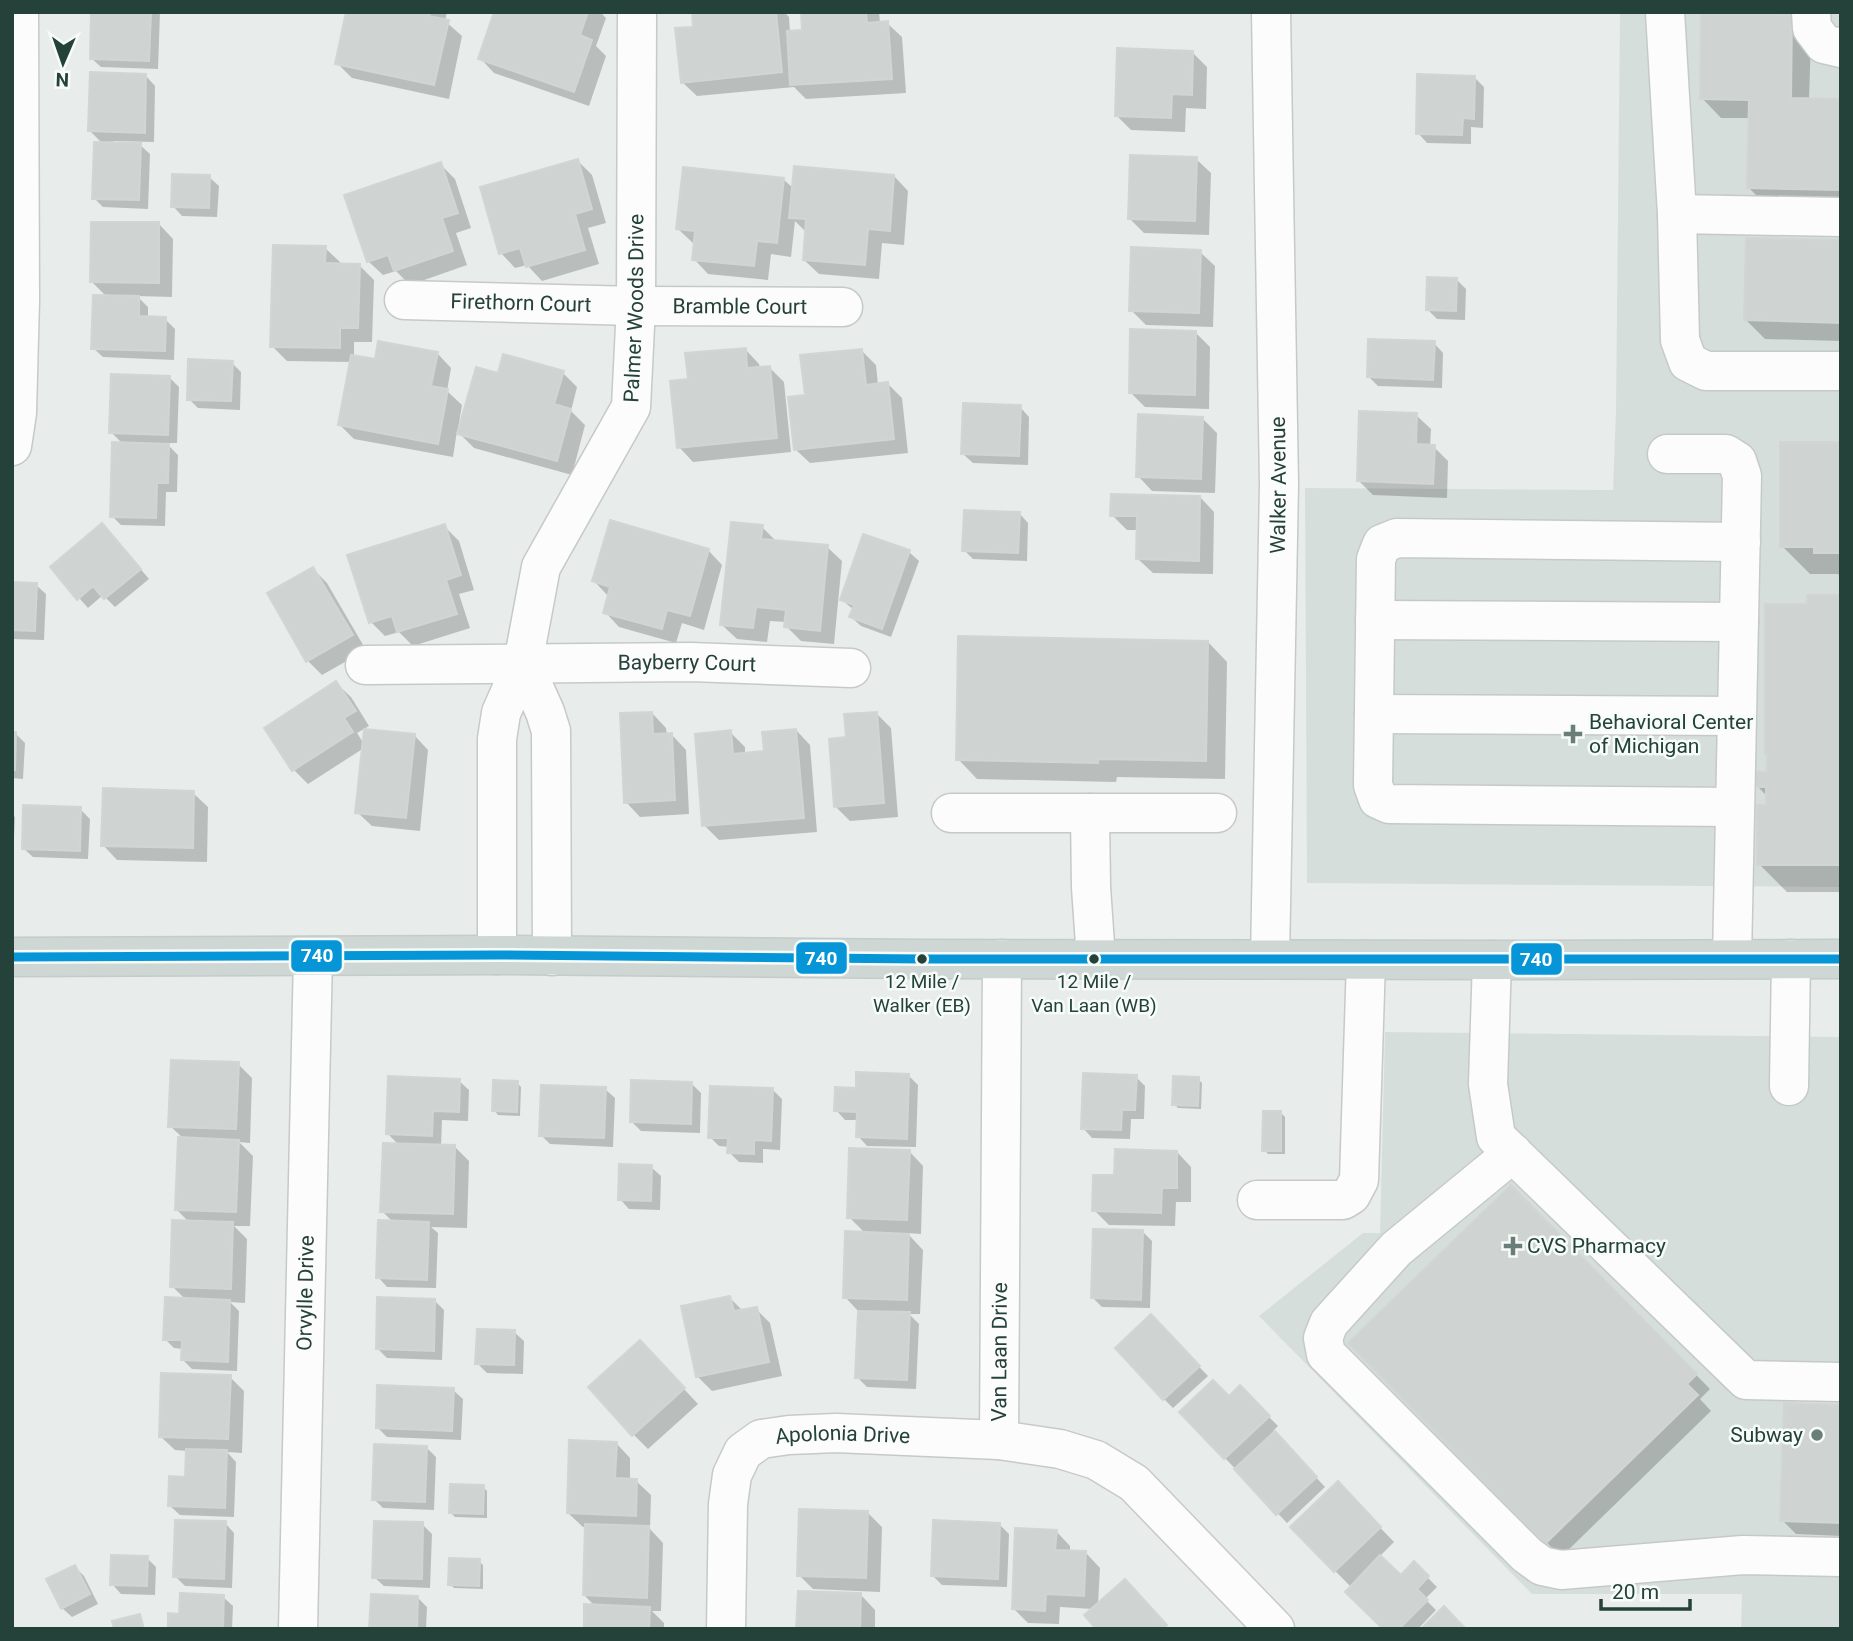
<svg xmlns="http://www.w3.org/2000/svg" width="1853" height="1641" viewBox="0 0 1853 1641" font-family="Roboto,sans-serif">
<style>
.built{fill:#d6dedb}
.shadow{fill:#0003}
.building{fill:#cfd4d2;stroke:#d1d6d4;stroke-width:2}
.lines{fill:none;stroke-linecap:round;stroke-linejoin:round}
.minor-casing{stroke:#c5cac8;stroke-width:41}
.major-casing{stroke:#c3ccc9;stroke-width:41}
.minor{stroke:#fcfcfc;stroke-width:38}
.major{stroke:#cfd7d5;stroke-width:38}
.bus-1-casing{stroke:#f7fbf9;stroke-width:14}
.bus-1{stroke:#0696d7;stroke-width:9}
.poi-dot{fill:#697e78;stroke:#f7fbf9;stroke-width:2.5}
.bus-dot{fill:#24423a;stroke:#f7fbf9;stroke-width:2.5}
.labels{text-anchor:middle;stroke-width:5;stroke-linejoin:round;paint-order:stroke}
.bus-label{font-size:19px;fill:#24423a;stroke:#f7fbf9}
.street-label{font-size:21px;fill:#24423a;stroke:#f7fbf9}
.poi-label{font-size:21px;fill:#24423a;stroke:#f7fbf9;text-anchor:start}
.line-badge{stroke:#f7fbf9;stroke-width:2.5}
.badge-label{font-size:19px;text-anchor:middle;font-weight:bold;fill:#fff}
</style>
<rect width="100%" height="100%" fill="#e8edeb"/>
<path class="built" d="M1620 12H1841V887L1307 883 1305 488 1613 490 1616 410Z
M1385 1032 1841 1037V1629H1741L1742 1594H1532L1259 1316 1363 1233H1380Z"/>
<path class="shadow" d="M93 12H160L158 69 101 67 91 58Z
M348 12H447L445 21 462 36 449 99 352 78 337 63Z
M496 12H600L606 18 596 46 606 56 589 106 494 73 480 58Z
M693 12H784L789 17 790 33 804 32 803 12H879L880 23H887L902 37 906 93 806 99 794 87 697 96 682 82 695 28Z
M1791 17 1811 36 1809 100H1841V208L1768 207 1749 188 1750 118H1721L1702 98Z
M1193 53 1207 67 1206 109 1186 108 1185 132 1131 130 1117 116Z
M146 76 155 86 154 142 113 141V144L140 145 150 154 148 209 103 207 94 198 103 144 90 131Z
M1474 77 1484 87 1483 128 1471 127V144L1427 143 1418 133Z
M1196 159 1211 173 1209 235 1144 233 1130 219Z
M577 160 592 175 606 223 588 228 599 264 542 281 527 265 515 268 501 253Z
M440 164 455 179 471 228 456 233 467 265 410 285 396 271 383 275 368 261Z
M894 176 908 191 904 245 882 243 879 279 819 274 804 260 807 233 795 221 791 257 771 254 768 280 708 274 694 259 695 244 693 243 678 229 783 179 794 189Z
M209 177 219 186 217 217 182 216 173 206Z
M159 224 173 239 172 297 137 296 148 307V319H165L175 329 174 360 103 357 93 348 107 297 92 282Z
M1841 242V341L1765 339 1746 320Z
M325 248 340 262V265H359L374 280 372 342H354V357L376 361 437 353 451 368 447 391 462 405 458 429 460 430 499 375 563 373 577 387 571 411 585 425 572 475 474 448 457 431 453 457 354 439 340 425 351 362 287 361 272 346Z
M1200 252 1215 266 1213 327 1146 325 1131 310Z
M1457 280 1466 289 1465 320 1437 319 1427 309Z
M1196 333 1210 347 1209 409 1145 407 1131 393Z
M1434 343 1443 353 1442 388 1378 386 1369 377Z
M745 349 759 364 760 369 770 368 784 382 791 452 693 462 679 447 690 380Z
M862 351 876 365 878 385 888 384 902 398 908 453 810 463 795 449 806 396Z
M232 363 241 372 240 410 198 408 189 399Z
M169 377 179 387 177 443H166L178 455 177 492H166L165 526 121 525 112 516 123 444 111 432Z
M1020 407 1029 417 1028 465 973 463 963 454Z
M1416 415 1431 429 1430 447H1434L1448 461 1447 498 1373 495 1358 480Z
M1202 418 1217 433 1215 493 1152 491 1138 476Z
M1841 443V577L1838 574H1810L1782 546Z
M1200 497 1214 512 1213 574 1153 573 1138 559 1139 530H1127L1112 515Z
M1019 513 1028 523 1027 561 973 559 964 550Z
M444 526 459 541 474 590 459 594 470 628 413 646 399 632 385 636 371 622Z
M762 527 777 542 827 547 842 561 834 644 801 641 786 626V622L770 621 767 642 737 639 722 625Z
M111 534 149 579 115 607 103 595 88 608 52 567Z
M708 550 722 565 704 630 682 623 676 643 619 627 605 612 609 597 594 581Z
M909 552 919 561 891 637 861 626 851 617 854 610 842 600Z
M313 569 327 583 366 650 322 675 308 661Z
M12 584 36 585 46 594 44 640 12 639Z
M1841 597V892H1787L1759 864 1768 807V797L1757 786 1769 774 1809 606Z
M1208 642 1227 662 1225 779 1117 777 1116 782 977 779 958 759Z
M336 683 351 697 369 726 357 733 364 744 414 735 428 750 420 831 372 826 357 812 364 748 308 784 294 770Z
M652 713 666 728 667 735H672L686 750 689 814 640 817 626 802Z
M877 714 891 728 898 817 850 821 836 807 848 739Z
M796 730 810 745 817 832 719 840 704 825 730 732 745 747V755L766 753Z
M12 733H15L25 743 23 779 12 778Z
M193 793 208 807 207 862 117 860 103 845Z
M80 809 90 819 88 859 33 857 23 848Z
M12 814 15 817 13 861H12Z
M238 1064 252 1078 250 1143 239 1142 253 1156 250 1226H234L247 1239 245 1303 230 1302 239 1311 237 1371 192 1369 183 1360V1349L174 1348 165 1339 186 1300 172 1286 190 1223 177 1210 184 1139 170 1126Z
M909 1076 918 1085 916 1147 867 1146 858 1136V1120H845L836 1110 857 1089Z
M1136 1077 1145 1086 1144 1119H1131L1130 1139 1092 1138 1083 1128Z
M1198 1079 1202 1083 1201 1109 1178 1108 1174 1104Z
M459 1081 469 1090 468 1121 442 1120 441 1146 455 1147 469 1161 467 1228 431 1227 438 1233 436 1288 387 1287 378 1277 394 1223 382 1211 399 1145 388 1134Z
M517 1083 521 1087 520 1116 498 1115 494 1110Z
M692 1084 701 1093 700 1133 641 1131 631 1121Z
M605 1089 615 1098 613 1147 550 1144 541 1135Z
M772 1089 782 1099 780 1150 763 1149V1163L739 1162 729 1152V1147L719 1146 710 1137Z
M1281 1113 1285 1117V1154H1268L1264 1150Z
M909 1151 923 1166 921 1234 907 1233 923 1250 920 1314H909L919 1324 916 1389 867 1387 857 1377 859 1312 845 1297 865 1233 849 1217Z
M1177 1152 1191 1167V1202H1176L1175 1226 1109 1225 1094 1210 1116 1177Z
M651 1167 661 1176 660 1210 629 1209 620 1199Z
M1511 1187 1710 1389 1700 1399 1711 1411 1561 1557 1351 1343Z
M1143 1232 1152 1241 1150 1308 1102 1307 1092 1297Z
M730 1298 743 1311 756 1309 770 1323 782 1376 712 1391 698 1377 683 1308Z
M435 1301 444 1310 442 1360 387 1358 377 1348Z
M1160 1326 1208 1376 1173 1408 1164 1399Z
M514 1332 524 1341 523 1374 487 1373 477 1363Z
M654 1357 698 1404 648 1449 634 1435Z
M230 1377 244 1391 242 1453 227 1452 236 1462 234 1517 180 1515 170 1506 187 1479 188 1451 175 1450 160 1436Z
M1240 1388 1278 1426 1273 1431 1325 1487 1287 1523 1181 1412 1229 1398Z
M453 1390 463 1399 461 1440 387 1437 378 1428Z
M1841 1406V1536L1796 1534 1782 1520Z
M616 1443 630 1458V1481H636L651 1495 650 1529 663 1543 661 1611H652L664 1623V1629H585L596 1607 584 1595 587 1527H583L568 1513Z
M427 1448 436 1457 434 1510 383 1508 374 1499Z
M1338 1484 1394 1542 1379 1557 1401 1578 1414 1564 1437 1587 1425 1599 1436 1610 1418 1629H1385L1351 1587 1292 1527Z
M483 1487 487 1491V1518L455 1517 451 1513Z
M868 1513 882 1527 880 1592 813 1589 799 1575Z
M225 1523 234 1533 232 1588 185 1586 175 1576Z
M422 1524 432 1534 430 1588 384 1586 374 1577Z
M999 1524 1009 1534 1007 1587 942 1585 933 1576Z
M1056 1531 1070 1546V1553H1086L1100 1568 1098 1604 1134 1590 1169 1629H1098L1093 1609 1060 1607 1059 1624 1028 1623 1014 1609Z
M147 1558 156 1567 155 1595 121 1594 112 1584Z
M479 1561 483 1565V1589L454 1588 450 1584Z
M75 1567 84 1576 98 1604 72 1617 62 1608Z
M861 1595 875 1610V1629H798Z
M223 1597 233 1606 232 1629H170L181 1615Z
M417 1597 427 1607 426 1629H371Z"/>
<path class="building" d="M91 12H151L149 61 90 59Z
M346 12H430L429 16 449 20 434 85 335 64Z
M494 12H588L580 35 592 40 574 92 478 59Z
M692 12H776L782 72 681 83 675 28 693 27Z
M801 12H866L867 23 888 21 892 79 790 85 787 31 802 30Z
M1701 14 1792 15 1791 98 1841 99V190L1747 188 1749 100 1700 99Z
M1117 48 1193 51 1192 95 1172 94 1171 118 1115 116Z
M90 72 146 74 145 133 88 131Z
M1417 74 1475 76 1474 119 1463 118 1462 135 1416 134Z
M94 142 141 143 139 200 92 199Z
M1130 155 1197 157 1195 221 1128 219Z
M578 159 592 209 575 214 585 250 526 267 520 248 499 254 480 187Z
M441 162 458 213 442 218 453 251 394 271 388 255 367 262 344 195Z
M794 166 894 175 890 231 868 229 865 265 803 260 806 219 789 218Z
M683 167 784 178 777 243 757 241 754 266 692 260 695 231 676 229Z
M172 174 210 175 209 208 171 207Z
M91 222H159V283L90 282Z
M1746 238 1841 240V323L1744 320Z
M273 245 326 246 325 263 360 264 358 328H340V348L270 347Z
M1131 247 1201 250 1199 313 1129 311Z
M1427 277 1457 278 1456 311 1426 310Z
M93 295 139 296V316L166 317 165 351 91 349Z
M1130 329 1196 331 1195 395 1129 393Z
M1368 339 1435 341 1433 380 1367 377Z
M378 341 438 352 431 386 448 389 438 444 338 425 351 355 375 359Z
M746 348 747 368 770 366 777 438 677 448 670 381 688 379 685 353Z
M862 349 866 385 888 382 894 439 794 450 788 397 805 395 800 355Z
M503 354 564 371 554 404 571 409 557 461 457 434 476 367 498 373Z
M188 359 233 361 231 401 187 400Z
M111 374 170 376 168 435 109 433Z
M963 403 1021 405 1019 456 961 454Z
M1359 411 1417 413 1416 444 1435 445 1433 484 1357 481Z
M1138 414 1203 417 1201 479 1136 477Z
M112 442 169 444 168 483H157L156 518 110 517Z
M1780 442H1841V553H1814V547H1780Z
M1111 494 1200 496 1199 561 1136 559 1137 516H1110Z
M964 510 1020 512 1018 553 962 551Z
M610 520 709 549 690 616 667 610 662 629 603 613 610 587 592 581Z
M731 522 763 525 761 539 828 545 820 631 784 627 786 610 756 607 753 628 720 625Z
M102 523 141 569 104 599 93 586 77 600 50 567Z
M445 524 461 575 446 580 457 614 397 632 392 616 369 623 347 555Z
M863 534 910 550 882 629 849 617 854 605 840 600Z
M313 567 353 635 306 662 267 593Z
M12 582 37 583 35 631 12 630Z
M1807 595H1841V865H1757V805H1766V787H1755L1756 772H1767V754H1765V604H1807Z
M958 636 1208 641 1206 761 1098 759V763L956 760Z
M336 681 356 711 344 718 353 732 292 771 264 728Z
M652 712 653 734 672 733 675 800 624 803 620 713Z
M877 712 884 803 834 807 829 739 846 737 844 714Z
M364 729 415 734 406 818 355 813Z
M796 729 804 818 702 826 695 734 731 730 733 754 764 751 762 732Z
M12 732H16L15 770H12Z
M103 788 194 791 193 848 101 846Z
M23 805 81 807 80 851 22 849Z
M171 1060 239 1062 236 1129 168 1127Z
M856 1072 909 1074 907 1139 856 1137 857 1112 834 1111 835 1087 856 1088Z
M1083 1073 1137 1075 1135 1110H1122L1121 1130 1081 1129Z
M388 1076 460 1079 459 1112 433 1111 432 1136 386 1134Z
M1173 1076 1199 1077 1198 1106 1172 1105Z
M493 1080 518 1081 517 1112 492 1111Z
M631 1080 692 1082 691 1124 630 1122Z
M541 1085 606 1087 604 1138 539 1136Z
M710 1086 773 1088 771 1141 754 1140V1154L727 1153 728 1138H708Z
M1263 1111H1281V1151H1262Z
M178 1137 239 1140 236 1212 175 1210Z
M383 1143 455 1145 453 1214 380 1212Z
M849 1148 910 1150 907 1220 847 1218Z
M1115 1149 1177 1151V1188H1162L1161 1213 1092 1211 1093 1175H1114Z
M619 1164 652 1165 651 1201 618 1200Z
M1511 1185 1697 1374 1687 1384 1698 1395 1545 1544 1348 1343Z
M172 1220 233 1222 231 1289 170 1287Z
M378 1220 429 1222 427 1280 376 1278Z
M1093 1229 1143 1230 1141 1300 1091 1298Z
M845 1231 909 1234 907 1300 843 1298Z
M730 1296 734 1311 757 1307 769 1362 696 1377 681 1306Z
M165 1297 230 1300 228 1362 181 1360 182 1340H163Z
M377 1297 435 1299 434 1351 376 1349Z
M858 1311 910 1312 907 1380 855 1378Z
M1151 1314 1200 1366 1163 1400 1115 1348Z
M477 1329 515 1330 514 1365 475 1364Z
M640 1340 685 1388 632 1436 588 1387Z
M161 1373 231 1375 228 1439 159 1437Z
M1213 1380 1229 1396 1240 1385 1270 1416 1224 1459 1179 1412Z
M377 1385 454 1388 452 1431 376 1428Z
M1784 1403 1841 1405V1523L1780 1521Z
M1275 1431 1317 1477 1276 1515 1234 1469Z
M569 1440 617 1442 615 1478 637 1479 636 1516 567 1513Z
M374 1444 427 1446 425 1502 372 1500Z
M186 1449 227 1450 225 1508 168 1506 169 1476 185 1477Z
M1338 1481 1381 1527 1334 1572 1290 1527Z
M450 1484 484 1485 483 1514 449 1513Z
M799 1509 868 1511 866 1578 797 1576Z
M175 1520 226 1521 224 1579 173 1577Z
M933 1520 1000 1523 998 1579 931 1576Z
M374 1521 423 1522 422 1579 372 1578Z
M585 1524 649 1526 647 1598 583 1595Z
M1015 1528 1057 1530 1055 1550 1086 1551 1084 1596 1046 1594 1045 1611 1012 1609Z
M111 1555 148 1556 147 1586 110 1585Z
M1380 1555 1401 1575 1414 1561 1429 1576 1417 1589 1428 1600 1399 1629H1383L1345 1592Z
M449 1558 480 1559 479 1586 448 1585Z
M75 1565 90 1594 61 1609 46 1579Z
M1125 1579 1167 1625 1163 1629H1096L1084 1615Z
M798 1591 861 1593 860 1629H796Z
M180 1593 224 1595 223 1629H168V1613L179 1614Z
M371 1594 418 1596 417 1629H369Z
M584 1604 650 1607 649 1629H584Z
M1444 1606 1466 1629H1421Z
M140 1614 144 1629H114L112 1621Z"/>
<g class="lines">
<defs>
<g id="minor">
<path d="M1665 12 1677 214 1680 340 1688 362 1706 371H1841"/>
<path d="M1811 12 1812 28 1824 44 1841 48"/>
<path d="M1677 214 1841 217"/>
<path id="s1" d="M404 300 636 306 843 307"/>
<path d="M12 446 17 413 20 300 19 12"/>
<path d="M1667 454H1726L1737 461 1742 476 1732 959"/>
<path d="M1375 620 1739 622"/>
<path d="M523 663 545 712 551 731 552 956"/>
<path id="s2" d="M365 665 691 662 851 668"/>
<path d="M1374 714 1736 716"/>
<path d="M1734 807 1389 804 1378 799 1373 785 1376 559 1382 544 1397 538 1741 542"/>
<path d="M951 813H1217"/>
<path d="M1090 813 1091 887 1096 959"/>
<path id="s3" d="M497 955V739L501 713 523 663 541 567 631 407 636 306 637 12"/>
<path id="s4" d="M1270 959 1279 484 1271 12"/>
<path d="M1492 960 1488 1084 1496 1137 1746 1380 1841 1382"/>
<path d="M1789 1086 1791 959"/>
<path d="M1513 1153 1396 1249 1329 1323 1323 1338 1326 1354 1527 1555 1542 1566 1561 1570 1743 1555 1841 1557"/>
<path d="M1257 1200H1343L1351 1195 1359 1180 1366 960"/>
<path id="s5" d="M999 1440 1002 959"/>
<path id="s6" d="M298 1629 313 956"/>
<path id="s7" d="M726 1629 728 1504 732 1475 743 1452 761 1439 789 1435 836 1433 999 1440 1060 1449 1096 1460 1134 1483 1275 1629"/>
</g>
<path id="major" d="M12 957 497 955 922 959 1492 960 1841 959"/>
</defs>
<use href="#minor" class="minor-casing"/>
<use href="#major" class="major-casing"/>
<use href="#minor" class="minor"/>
<use href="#major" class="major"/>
<defs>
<path id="bus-1" d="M12 957 497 955 922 959H1841"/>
</defs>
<use href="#bus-1" class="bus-1-casing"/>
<use href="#bus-1" class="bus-1"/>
</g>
<g class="poi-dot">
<path d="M1569.5 723.5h7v7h7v7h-7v7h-7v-7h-7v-7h7z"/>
<path d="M1509.5 1235.5h7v7h7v7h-7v7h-7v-7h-7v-7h7z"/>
<circle cx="1817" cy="1435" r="7"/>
</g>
<g class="bus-dot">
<circle cx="922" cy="959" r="6"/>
<circle cx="1094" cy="959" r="6"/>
</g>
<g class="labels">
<g class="bus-label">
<text x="922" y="988">12 Mile /<tspan x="922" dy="24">Walker (EB)</tspan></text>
<text x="1094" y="988">12 Mile /<tspan x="1094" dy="24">Van Laan (WB)</tspan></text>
</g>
<g class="street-label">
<text dy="7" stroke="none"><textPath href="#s1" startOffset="117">Firethorn Court</textPath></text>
<text dy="7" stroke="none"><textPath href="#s1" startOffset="336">Bramble Court</textPath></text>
<text dy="7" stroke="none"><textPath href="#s3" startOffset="677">Palmer Woods Drive</textPath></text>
<text dy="7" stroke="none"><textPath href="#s4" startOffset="474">Walker Avenue</textPath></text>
<text dy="7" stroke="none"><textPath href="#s2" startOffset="322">Bayberry Court</textPath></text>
<text dy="7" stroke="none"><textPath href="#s6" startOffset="336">Orvylle Drive</textPath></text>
<text dy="7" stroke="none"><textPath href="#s5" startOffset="88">Van Laan Drive</textPath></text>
<text dy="7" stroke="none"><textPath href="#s7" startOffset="284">Apolonia Drive</textPath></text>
</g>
<g class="poi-label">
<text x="1589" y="729">Behavioral Center<tspan x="1589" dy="24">of Michigan</tspan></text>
<text x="1527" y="1253">CVS Pharmacy</text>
<text x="1803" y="1442" text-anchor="end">Subway</text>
</g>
</g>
<g class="line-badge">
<rect x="290" y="939" width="53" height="34" rx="7" fill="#0696d7"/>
<rect x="795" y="941" width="53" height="34" rx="7" fill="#0696d7"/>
<rect x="1510" y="942" width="53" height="34" rx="7" fill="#0696d7"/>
</g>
<g class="badge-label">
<text x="317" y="962">740</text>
<text x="821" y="965">740</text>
<text x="1536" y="966">740</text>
</g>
<rect width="1853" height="1641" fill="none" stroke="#24423a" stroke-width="28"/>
<g transform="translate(63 63) rotate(182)" stroke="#f7fbf9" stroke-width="5" paint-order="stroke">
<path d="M0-5L12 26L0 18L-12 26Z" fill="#24423a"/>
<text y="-10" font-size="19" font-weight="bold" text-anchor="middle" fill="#24423a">N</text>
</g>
<path d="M1601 1599v10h89v-10" fill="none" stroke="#24423a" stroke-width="3.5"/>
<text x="1612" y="1599" font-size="21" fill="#24423a" stroke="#f7fbf9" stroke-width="5" paint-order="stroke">20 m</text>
</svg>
